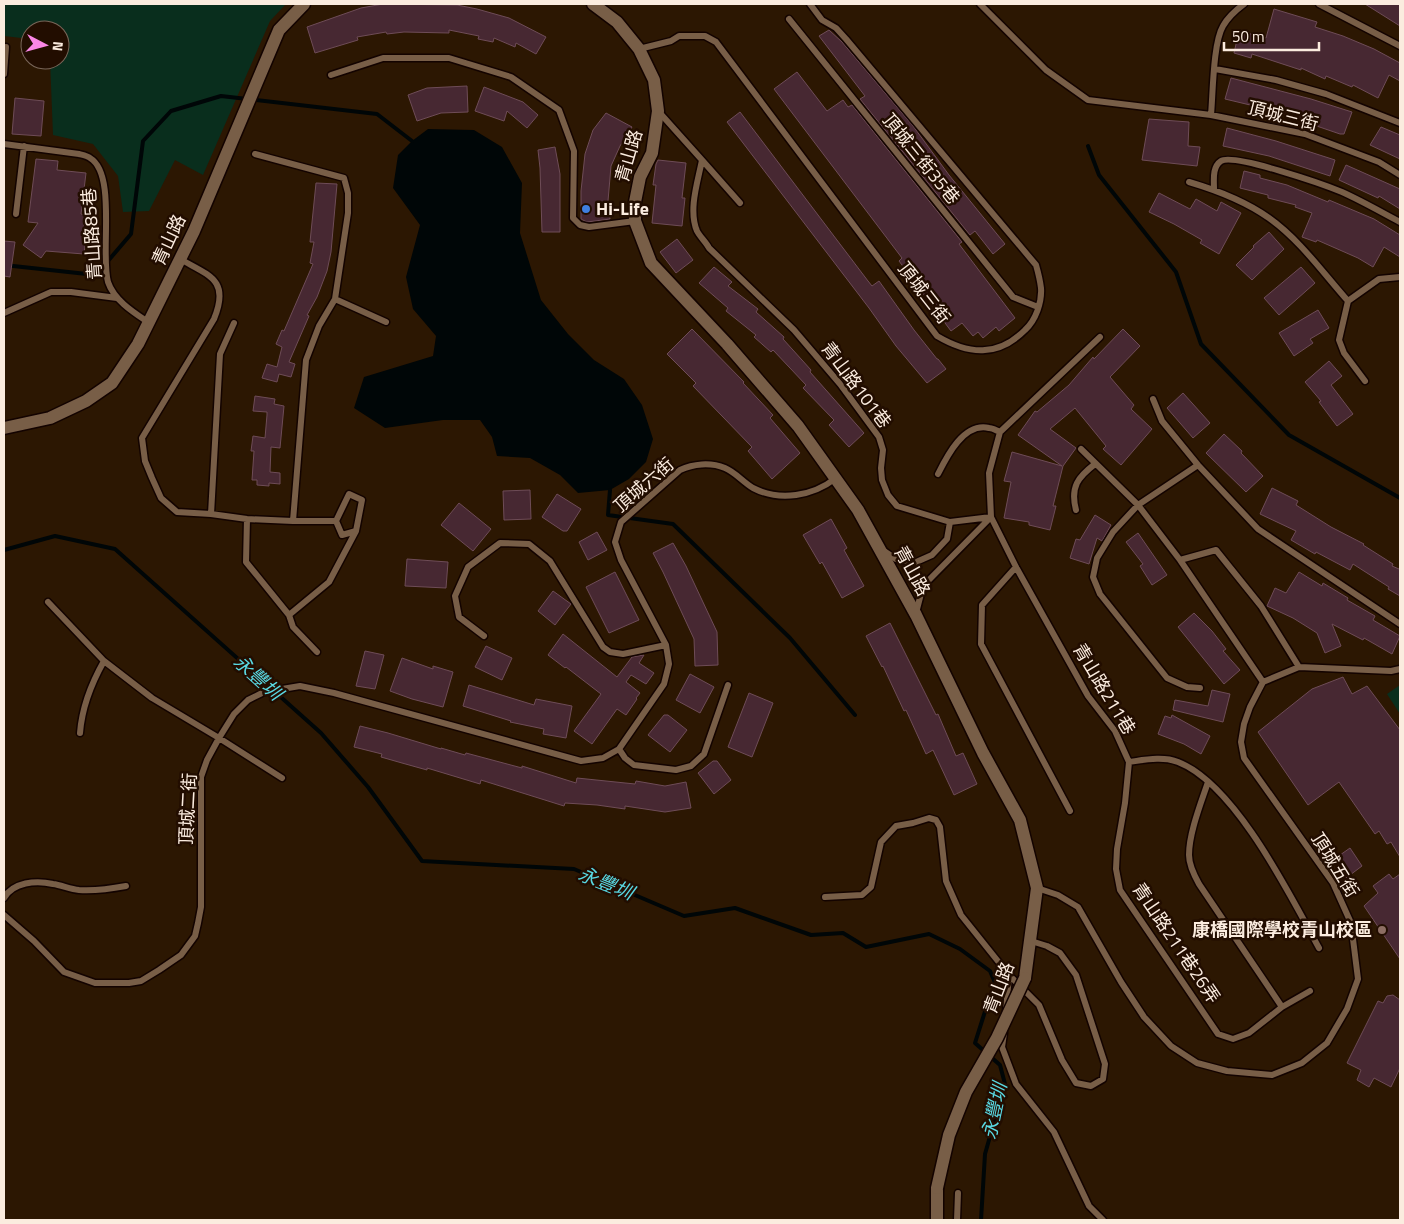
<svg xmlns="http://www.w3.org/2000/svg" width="1404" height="1224" viewBox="0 0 1404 1224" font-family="'Titillium Web','Noto Sans TC',sans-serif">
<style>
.green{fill:#092e1d}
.water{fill:#000607}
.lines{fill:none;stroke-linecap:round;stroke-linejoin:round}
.stream{stroke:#000607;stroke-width:4}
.building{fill:#472832;stroke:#6e4c57}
.lane-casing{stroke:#130300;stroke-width:9}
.street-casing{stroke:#130300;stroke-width:15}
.lane{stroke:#785e47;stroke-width:6}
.street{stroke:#785e47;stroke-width:12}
.street-bridge-casing{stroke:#130300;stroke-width:15;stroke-linecap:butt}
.street-bridge{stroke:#785e47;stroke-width:12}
.shop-dot{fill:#3f7fe0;stroke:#220d00;stroke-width:2}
.education-dot{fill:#8d6e63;stroke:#220d00;stroke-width:2}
.labels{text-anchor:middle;stroke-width:5;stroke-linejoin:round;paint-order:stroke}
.street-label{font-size:18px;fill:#fbecdf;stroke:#220d00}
.poi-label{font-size:18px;font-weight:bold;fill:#fbecdf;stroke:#220d00;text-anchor:start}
.water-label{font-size:19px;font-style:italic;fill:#59d8e2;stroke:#220d00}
</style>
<rect width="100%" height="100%" fill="#2c1702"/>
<path class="green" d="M4 4H286L270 21 203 175 175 160 149 211 123 212 118 176 93 144 53 135 50 60H60V30H30V39L4 36Z
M1400 685V714L1387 694Z"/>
<path class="water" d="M428 129 474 130 502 147 522 183 520 233 541 300 568 334 594 360 624 379 642 405 653 439 646 462 629 479 610 490 578 493 560 475 530 458 497 456 492 437 480 420H443L385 428 354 408 364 377 433 356 436 336 413 309 406 277 420 225 393 188 398 155 412 141Z"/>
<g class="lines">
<path class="stream" d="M1088 146 1099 175 1176 272 1201 344 1289 435 1400 498
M4 265 96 275 131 234 143 141 171 111 221 96 377 114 412 141
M610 490 608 515 673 524 790 638 855 715
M4 550 55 536 115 549 321 733 368 787 422 861 574 869 684 916 735 908 811 935 843 933 866 947 929 934 960 949 990 971 996 985 988 1002 975 1043 1000 1065 1005 1084 985 1154 981 1220"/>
</g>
<path class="building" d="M383 4 457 5 477 9 509 18 546 37 536 54 516 43 515 47 494 38 493 42 478 39 479 36 449 30V33L404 32 387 34 386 32 357 37 358 40 315 53 307 27 361 8Z
M1365 4H1400V26Z
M1274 9 1317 22 1315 27 1343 36 1374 49 1400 63V81L1389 75 1378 98 1353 85 1352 87 1326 76 1325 79 1301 68V70L1252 54 1251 58 1234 53 1239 31 1266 38Z
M829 30 842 42 913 126 949 175 1005 244 993 254 975 231 970 235 860 99 865 96 819 36Z
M797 72 827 111 843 100 848 107 852 105 962 242 959 244 1015 318 999 331 996 327 983 338 978 332 973 336 962 323 951 331 899 261 902 258 774 89Z
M1231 78 1311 99 1352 112 1344 134H1340L1267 109 1225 99Z
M467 86 468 112 441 113 417 121 408 95 427 88Z
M484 87 523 102 538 115 527 128 507 111 504 121 475 111Z
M15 98 44 101 41 136 12 134Z
M740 112 868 281 872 286 879 281 914 330 937 359H938L946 369 927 383 896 346 869 308 727 122Z
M606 113 632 127 620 146 611 166 608 201 610 219 587 222 581 219V191L585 154 593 130Z
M1149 119 1189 122 1188 146 1200 147 1197 166 1142 160Z
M1381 127 1400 135V159L1370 145Z
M1227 128 1276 141 1335 160 1330 176 1269 156 1223 146Z
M555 147 560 174V232H542L540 168 538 150Z
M36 159 58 161 57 170 86 173 81 214 85 215 83 237H86L84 254 46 251 41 258 23 245 38 223 28 222Z
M658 160 686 163 682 198H685L682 226 652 223 656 185H653L656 164Z
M1346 165 1400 189V209L1379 196 1378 198 1339 180Z
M1244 171 1260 175V178L1287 185 1328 202 1329 200 1374 219 1400 235V257L1384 247 1373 267 1358 258 1317 240 1316 242 1302 237 1312 213 1295 207 1296 205 1268 198V195L1240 188Z
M316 183 337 184 331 252 327 271 317 297 307 315 309 316 289 362 295 364 291 377 279 374 277 382 262 378 267 364 277 367 282 347 276 344 282 330 284 331 313 264 310 263 314 242H310Z
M1159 193 1190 209 1196 199 1217 211 1221 202 1241 213 1219 254 1200 243 1202 240 1174 224 1149 212Z
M1269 232 1284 249 1252 280 1236 265 1254 247 1253 246Z
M677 239 693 260 676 273 660 252Z
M4 241 15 242 10 277 4 276Z
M714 267 732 282 728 286 758 309 756 312 784 337 783 339 811 370 810 372 864 433 849 447 829 425 834 420 803 388 806 385 773 350 771 352 754 337 756 335 726 311 728 308 699 283Z
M1301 267 1315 283 1279 315 1264 298Z
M1318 310 1329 328 1310 339 1313 343 1294 356 1279 333Z
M692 329 744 382 743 383 773 415 770 418 800 453 772 479 748 451 752 447 693 386 696 383 667 354Z
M1123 329 1140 346 1110 377 1134 405 1131 409 1152 429 1121 465 1103 449 1106 446 1075 408 1050 429 1076 448 1063 466 1053 506H1056L1050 530 1029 525V522L1004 518 1011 482 1004 481 1012 452 1062 466 1018 435 1035 411 1037 412 1069 385 1093 357 1094 359Z
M1329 361 1342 376 1331 385 1353 414 1337 426 1319 402 1321 401 1305 382Z
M1183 393 1210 423 1193 438 1167 408Z
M255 396 275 399 274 404 284 406 280 448 271 447 270 472 280 473V484L269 483V486L257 485V480H252L254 451H251L253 436 265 438 267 415V412L253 411Z
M1224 434 1242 451 1241 453 1263 476 1246 492 1206 453Z
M1272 488 1298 501 1296 505 1331 527 1364 544 1363 545 1393 564 1392 566 1399 569 1400 568V596L1388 589 1389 587 1353 564 1350 570 1316 552 1315 554 1291 540 1296 531 1260 514Z
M530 490 531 519 504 520 503 491Z
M557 494 581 509 567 531H563L542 517Z
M459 503 491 529 473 551 441 525Z
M1095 515 1111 525 1102 541 1097 538 1089 564 1070 558 1076 539 1080 540Z
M831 519 847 548 844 550 864 586 842 598 822 562 820 564 803 535Z
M597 532 607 550 588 560 579 542Z
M1138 533 1167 575 1152 585 1140 566 1143 564 1126 542Z
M673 543 686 566 717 632 718 665 695 666 694 639 663 572 653 553Z
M407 559 448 562 446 588 405 586Z
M615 572 639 620 609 633 586 587Z
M1299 572 1322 586 1323 583 1348 598 1347 600 1375 616 1373 620 1400 636 1392 654 1364 638 1363 640 1332 624 1341 646 1325 653 1317 633 1293 618 1267 606 1275 588 1286 593Z
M553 591 571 604 555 625 538 611Z
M1194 613 1212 631 1226 649 1223 651 1240 670 1224 684 1178 627Z
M890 623 936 715 938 714 956 756 963 753 977 784 954 795 933 750 926 754 906 710 904 711 883 666 882 667 866 636Z
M563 634 617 677 632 657 644 655 639 663 654 673 646 684 631 675 626 682 640 693 636 698 637 699 626 715 617 709 592 744 574 731 601 694 566 667 565 668 548 655Z
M486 646 512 658 502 680 475 667Z
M365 651 384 655 375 689 356 686Z
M402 658 433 669V666L453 672 443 707 412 699 390 691Z
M690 674 714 687 700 713 676 700Z
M1343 677 1352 694 1367 686 1400 730V857L1391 842 1387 844 1379 831 1375 834 1339 782 1308 805 1258 732 1312 689Z
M469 685 534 705 536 699 572 706 566 738 543 734 544 729 510 722 511 721 463 706Z
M1212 690 1230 694 1223 722 1173 710 1175 700 1208 706Z
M749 693 773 703 752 757 728 747Z
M664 715H668L687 730 670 752 648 735Z
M1172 715 1210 736 1201 754 1184 744 1158 734 1165 716 1171 718Z
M360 726 388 733 441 749V748L465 755 466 753 522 768V766L576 783 577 778 635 784 636 781 665 786 686 782 691 808 665 812 625 806V809L597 805 565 803 564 806 481 780 480 784 427 768V770L402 763 381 757 382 754 354 747Z
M713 761H717L731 780 714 794 698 773Z
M1350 848 1362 866 1346 878 1333 860Z
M1389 874 1393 879 1400 874V959L1364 906 1378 893 1373 886Z
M1393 995 1400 1000V1068L1391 1087 1374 1078 1369 1087 1357 1080 1361 1070 1347 1063 1378 1001 1383 1003 1387 996Z"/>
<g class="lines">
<defs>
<path id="lane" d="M980 4 1046 70 1088 100 1211 115 1305 134 1379 162 1400 175
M1319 4 1400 46
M789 19 1013 297 1038 307
M639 49 671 41 679 36H705L716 42 937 336C969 355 998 357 1025 330 1036 320 1042 302 1041 288 1040 280 1038 272 1036 265L846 39 836 28 822 20 810 4
M1215 69 1276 80 1326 94 1400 123
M4 74 6 47
M331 75 383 58H449L511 77 559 110 574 151 573 218 580 225 589 227 635 221
M659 112 702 160C698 181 688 210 697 231 700 237 706 242 709 248L794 330 840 384 879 437 883 450 881 468 882 480 888 495 897 506 950 522 991 517 989 473 1000 432 1100 337
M1211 115C1213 93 1213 43 1223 26 1228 17 1236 10 1244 4
M4 144 79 154C83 155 88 156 90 158 117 174 100 254 108 282 114 300 133 312 148 322
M702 160 740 203
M1189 182C1216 190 1245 201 1269 218 1300 240 1323 273 1348 301
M1214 189C1214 180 1212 167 1221 161 1234 153 1325 185 1342 192 1362 201 1381 212 1400 222
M16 214 24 146
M180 259C210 276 230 280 214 319L142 438 145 461 152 478 161 498 177 512 211 514 247 519 293 521 306 360 319 326 335 299 348 213V193L344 178 255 154
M335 299 386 322
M4 313 51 292H71L117 298
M1365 381 1344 353 1339 340 1348 301 1379 279 1400 277
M1153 399 1162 421 1198 465 1258 529 1400 624
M1081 449 1138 505 1180 560 1263 682
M1198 465 1138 505 1113 532 1097 558 1093 577 1100 594 1167 678 1187 687 1200 688
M938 474C947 456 964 422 989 428 993 428 997 431 1000 432
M1076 510C1070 487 1078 477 1095 464
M211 514 220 354 234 323
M247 519 246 562 289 615 293 627 317 652
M293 521H336
M884 551 896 559 914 563 932 555 947 539 950 522
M1180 560 1216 550 1261 606 1299 667
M1016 567 982 605 981 644 1070 811
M48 602 104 661 152 698 219 738 282 778
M916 613 923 586 991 517 1016 567 1088 696 1115 731 1129 762C1144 760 1163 756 1178 762 1235 784 1290 895 1319 948
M289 615 329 582 356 531 362 500 349 494 336 521 342 535 356 531
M484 636 459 617 455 596 468 567 500 543 529 544 550 561 603 647 610 652 623 654 666 645
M80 733C82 707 91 684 104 661
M619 749 625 758 634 765 676 770 691 766 704 754 728 685
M1129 762 1125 803 1117 849 1116 869 1120 890 1218 1034 1233 1039 1249 1033 1282 1007
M1208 782C1201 803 1189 833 1189 855 1189 865 1194 875 1199 884L1282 1007 1310 991
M1037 888 1058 895 1078 907 1121 982 1144 1017 1171 1046 1197 1063 1227 1071 1272 1075 1302 1063 1327 1043 1347 1009 1358 979 1351 923 1333 883 1244 758 1241 742 1244 724 1250 707 1263 682 1299 667 1391 671 1400 669
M825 897 862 895 871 887 881 842 896 826 913 823 929 818 936 820 940 827 946 881 961 915 1009 975 1039 1005 1062 1060 1076 1083 1091 1086 1103 1079 1105 1064 1076 975 1060 953 1047 946 1031 941
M4 898C13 882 36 880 53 884 61 885 70 889 79 890 95 891 110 889 126 886
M4 915 34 941 64 972 95 983H129L141 981 159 970 181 955 195 936 198 923 201 907V777L207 760 219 738 234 714 248 700 264 692 300 686 334 693 581 761 603 758 619 749 664 684 669 664 666 645 621 560 615 542 621 522 680 470C693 464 710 462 725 468 735 472 743 482 753 488 780 502 813 496 836 478
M1006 1011 1009 975
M1004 1033 1002 1047 1016 1084 1054 1132 1089 1206 1103 1220
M957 1220 958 1193"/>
<path id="street" d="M593 4 617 22 639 49 654 80 658 111 652 153 640 177 635 202V221L651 263 727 344 798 426 858 510 916 615 983 753 1020 820 1037 888 1025 978
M4 428 50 418 86 401 112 383 138 344 194 231 279 30 304 4
M937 1220V1188"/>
</defs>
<use href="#lane" class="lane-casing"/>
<use href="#street" class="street-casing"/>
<use href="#lane" class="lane"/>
<use href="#street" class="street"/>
<defs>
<path id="street-bridge" d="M937 1188 949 1135 966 1092 997 1038 1025 978"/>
</defs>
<use href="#street-bridge" class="street-bridge-casing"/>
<use href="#street-bridge" class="street-bridge"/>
</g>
<circle class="shop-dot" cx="586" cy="209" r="5"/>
<circle class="education-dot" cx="1382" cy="930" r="5"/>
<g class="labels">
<g class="street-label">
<text transform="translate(1283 116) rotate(14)" y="6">頂城三街</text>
<text transform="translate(629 156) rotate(-74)" y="6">青山路</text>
<text transform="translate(921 159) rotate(51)" y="6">頂城三街35巷</text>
<text transform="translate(92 234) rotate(-94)" y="6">青山路85巷</text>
<text transform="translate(169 240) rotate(-65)" y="6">青山路</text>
<text transform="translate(924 293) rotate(52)" y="6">頂城三街</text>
<text transform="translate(856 385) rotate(53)" y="6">青山路101巷</text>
<text transform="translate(644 485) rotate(-41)" y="6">頂城六街</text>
<text transform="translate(912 571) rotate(61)" y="6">青山路</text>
<text transform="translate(1104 689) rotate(59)" y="6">青山路211巷</text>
<text transform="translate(188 809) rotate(-87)" y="6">頂城二街</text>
<text transform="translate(1335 865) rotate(58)" y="6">頂城五街</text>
<text transform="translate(1176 943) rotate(56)" y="6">青山路211巷26弄</text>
<text transform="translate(999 988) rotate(-69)" y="6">青山路</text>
</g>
<g class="poi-label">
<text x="596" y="215">Hi-Life</text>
<text x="1372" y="936" text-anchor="end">康橋國際學校青山校區</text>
</g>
<g class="water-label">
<text transform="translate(258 677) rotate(42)" y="7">永豐圳</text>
<text transform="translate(606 883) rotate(22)" y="7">永豐圳</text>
<text transform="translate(994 1111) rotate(-78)" y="7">永豐圳</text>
</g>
</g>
<rect width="1404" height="1224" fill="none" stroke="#fbecdf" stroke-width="10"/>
<g transform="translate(45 45) rotate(96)"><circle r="24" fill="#220d00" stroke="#796659"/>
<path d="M0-4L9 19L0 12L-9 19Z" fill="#fb87e6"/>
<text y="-8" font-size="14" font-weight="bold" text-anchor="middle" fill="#fbecdf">N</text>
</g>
<path d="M1224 42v8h95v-8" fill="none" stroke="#fbecdf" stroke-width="2.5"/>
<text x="1232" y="42" font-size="15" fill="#fbecdf" stroke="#220d00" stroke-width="4" paint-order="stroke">50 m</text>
</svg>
